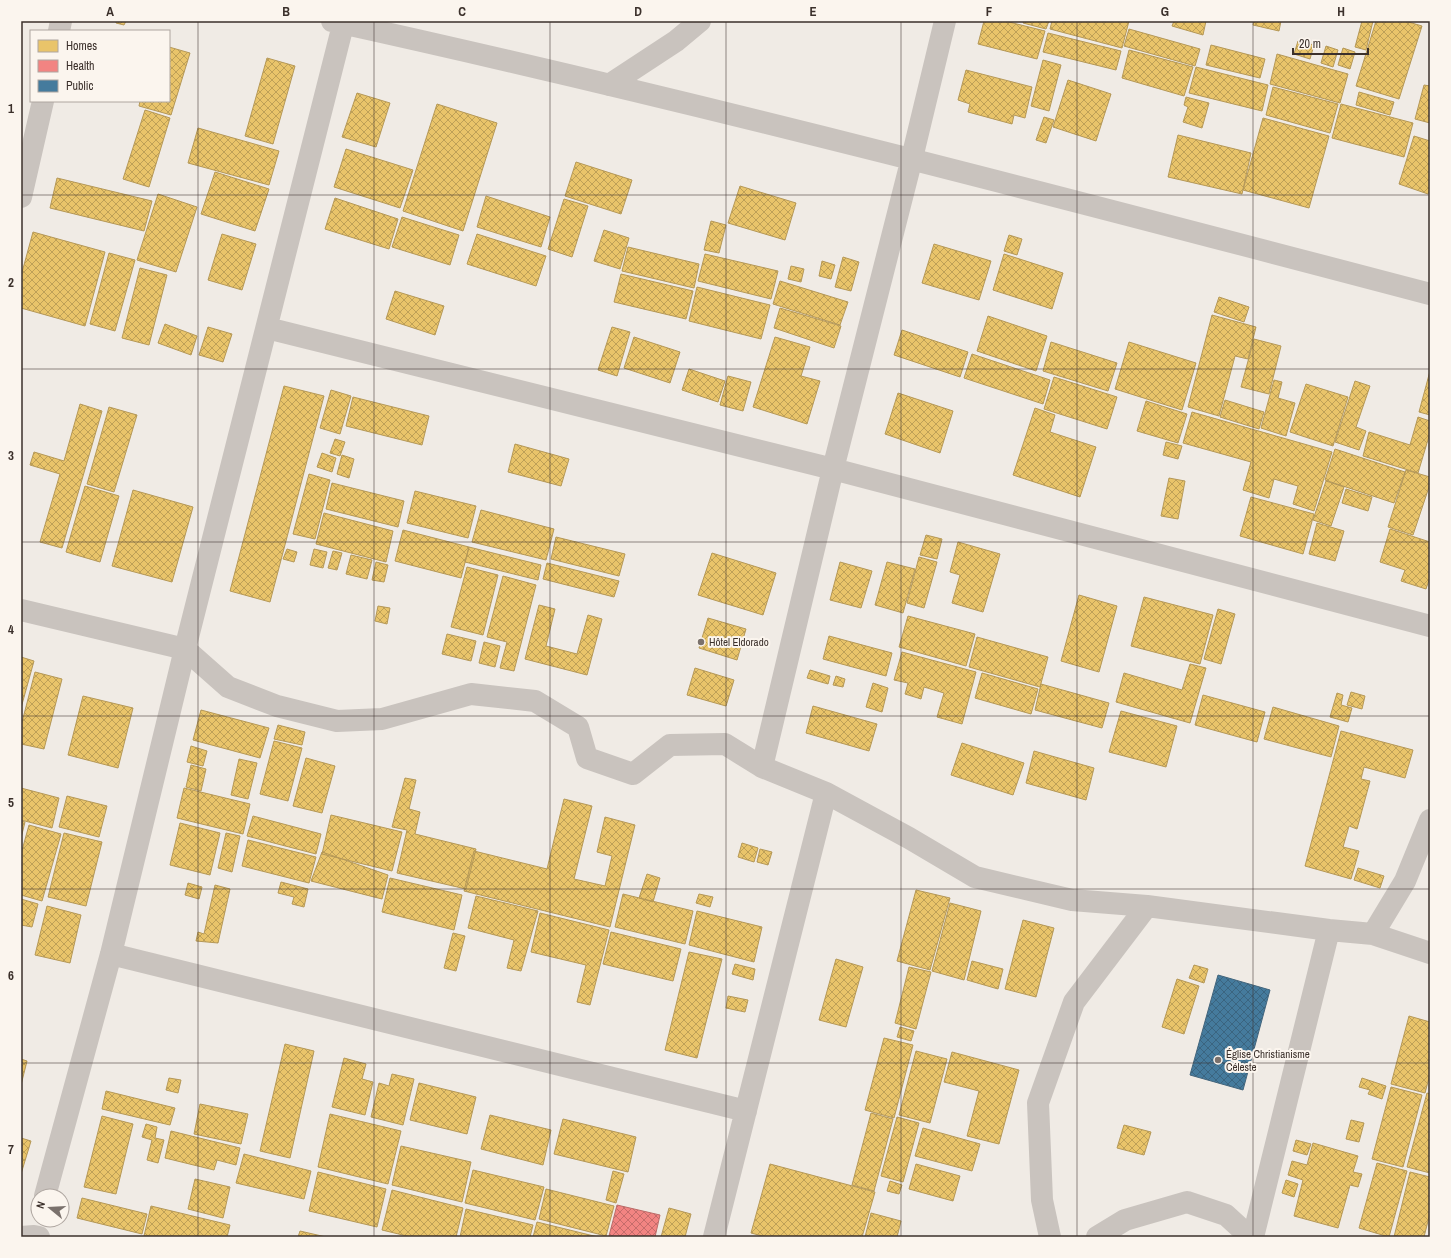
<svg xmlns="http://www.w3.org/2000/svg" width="1451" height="1258" viewBox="0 0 1451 1258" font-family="'Archivo Narrow',sans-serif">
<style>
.homes{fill:url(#homes-cross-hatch);stroke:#b59857}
.health{fill:url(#health-cross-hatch);stroke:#bb6b68}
.public{fill:url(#public-cross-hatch);stroke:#42647b}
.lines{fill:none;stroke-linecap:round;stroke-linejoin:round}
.street{stroke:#c9c3be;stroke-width:22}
.grid{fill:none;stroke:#3b302b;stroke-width:1;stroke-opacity:0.55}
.poi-dot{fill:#7a716c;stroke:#fbf5ee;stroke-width:1.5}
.labels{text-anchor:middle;stroke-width:4;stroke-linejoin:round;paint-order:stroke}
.poi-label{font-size:11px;fill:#3b302b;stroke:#fbf5ee;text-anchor:start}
.neatline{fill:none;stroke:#3b302b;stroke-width:1.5}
.grid-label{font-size:13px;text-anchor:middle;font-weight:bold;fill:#3b302b}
</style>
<defs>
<pattern id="homes-cross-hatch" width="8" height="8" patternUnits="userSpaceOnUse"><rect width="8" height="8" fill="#e9c46a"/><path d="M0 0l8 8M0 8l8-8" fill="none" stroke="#bea057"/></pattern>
<pattern id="health-cross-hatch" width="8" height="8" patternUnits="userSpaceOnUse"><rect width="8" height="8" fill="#f28482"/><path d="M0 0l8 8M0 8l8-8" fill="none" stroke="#c56c6b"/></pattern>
<pattern id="public-cross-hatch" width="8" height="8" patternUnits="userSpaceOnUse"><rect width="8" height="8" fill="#457b9d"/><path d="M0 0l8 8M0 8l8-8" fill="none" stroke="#3b6580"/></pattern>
</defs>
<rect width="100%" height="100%" fill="#f0ebe5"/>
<path class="homes" d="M116 21H126L124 25 116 23Z
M984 21H1005L1045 31 1037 59 978 44Z
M1024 21H1049L1046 29 1023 23Z
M1052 21H1129L1122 48 1050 29Z
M1174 21H1206L1203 35 1172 26Z
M1254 21H1281L1279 31 1253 25Z
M1362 21H1373L1366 50 1355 47Z
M1376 21H1405L1422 26 1399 99 1356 86Z
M1129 29 1200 49 1195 66 1124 46Z
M1048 33 1121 51 1116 70 1043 52Z
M1298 41 1314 45 1310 59 1294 54Z
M1211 45 1265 59 1260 78 1206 65Z
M1326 46 1338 50 1333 67 1321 63Z
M169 47 190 53 171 115 139 106 140 101H169Z
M1343 48 1355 52 1350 69 1338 65Z
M1129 50 1193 67 1184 96 1122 78Z
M1277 54 1348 74 1340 103 1270 84Z
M267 58 295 66 273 144 245 136Z
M1043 60 1061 65 1049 111 1031 106Z
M1196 67 1268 85 1262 111 1189 93Z
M966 70 1032 87 1025 118 1014 115 1012 124 968 112 970 104 958 100Z
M1068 80 1111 94 1096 141 1053 127Z
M1424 85 1430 86V123L1415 119Z
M1273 87 1338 104 1330 133 1266 115Z
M1359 92 1394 102 1390 115 1356 105Z
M357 93 390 103 376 147 342 137Z
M1186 97 1209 103 1202 128 1183 122 1188 107 1184 105Z
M437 104 497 123 463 231 403 211Z
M1341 104 1413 123 1404 157 1332 138Z
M145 110 170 118 149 187 123 179Z
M1044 117 1054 120 1046 143 1036 140Z
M1263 118 1329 136 1309 208 1243 190Z
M198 128 279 151 269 185 188 163Z
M1178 135 1251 153 1242 194 1168 177Z
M1414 136 1430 141V189L1428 194 1399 184Z
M346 149 413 170 400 208 334 187Z
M576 162 632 180 621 214 565 196Z
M215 172 269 189 255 231 201 214Z
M57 178 152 201 144 231 50 208Z
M740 186 796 203 785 240 728 223Z
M158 194 197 207 176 272 137 260Z
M486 196 550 217 541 247 477 227Z
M335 198 398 219 389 249 325 229Z
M564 199 588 206 572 257 548 249Z
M402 217 459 235 450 265 392 247Z
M711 221 726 225 719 253 704 250Z
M604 230 629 238 620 269 594 261Z
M33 232 105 252 85 326 21 308V276Z
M222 234 256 244 242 290 208 280Z
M477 234 546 256 536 286 467 264Z
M1009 235 1022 239 1017 255 1004 251Z
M934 244 991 261 979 300 922 283Z
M628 247 699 264 694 288 622 271Z
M109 253 135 260 115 331 90 324Z
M705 254 778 271 771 299 698 281Z
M1004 254 1063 273 1052 309 993 290Z
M843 257 859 262 851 291 835 287Z
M822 261 835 265 831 279 819 276Z
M791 266 804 269 801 282 788 279Z
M140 268 167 275 149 345 122 338Z
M621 274 693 291 686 319 614 302Z
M780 281 848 302 840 325 773 304Z
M697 287 770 305 761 339 689 321Z
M395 291 444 306 435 335 386 319Z
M1219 297 1249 307 1244 322 1214 312Z
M780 308 841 326 834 348 774 328Z
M1212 315 1256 327 1248 359 1235 356 1219 416 1188 407Z
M988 316 1047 336 1036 371 977 351Z
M165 324 197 336 191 355 158 343Z
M208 327 232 334 223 362 199 355Z
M612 327 630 332 617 376 598 370Z
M902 330 968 352 960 377 894 355Z
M634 337 680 352 670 383 624 368Z
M775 337 810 347 801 376 820 381 807 424 753 407Z
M1254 339 1281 346 1269 394 1241 387Z
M1051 342 1117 363 1108 391 1043 371Z
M1129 342 1196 363 1182 410 1115 389Z
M972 354 1050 380 1043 404 964 378Z
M689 369 725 381 718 402 682 390Z
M1430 371V415L1419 412Z
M728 376 751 382 743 411 720 405Z
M1054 377 1117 397 1107 429 1044 409Z
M1274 380 1282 382 1278 398 1295 403 1286 436 1261 428Z
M1355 381 1370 386 1356 427 1366 431 1359 450 1335 442Z
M1306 384 1348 397 1333 446 1290 432Z
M284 386 324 396 270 602 230 591Z
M331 390 351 396 340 434 320 428Z
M898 393 953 411 940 453 885 434Z
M353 397 429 416 422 445 346 426Z
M1225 400 1264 412 1259 429 1220 417Z
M1146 401 1187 414 1178 443 1137 431Z
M80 404 102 411 62 548 40 542 60 474 30 465 34 452 64 461Z
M109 407 137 415 114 492 87 484Z
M1035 408 1055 415 1050 432 1096 447 1080 497 1013 475Z
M1192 412 1332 452 1314 511 1293 504 1298 486 1274 479 1269 498 1243 490 1251 462 1183 443Z
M1418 417 1430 421V433L1418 473 1363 456 1369 432 1410 445Z
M335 439 345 442 340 456 330 453Z
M1166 442 1182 446 1178 459 1163 455Z
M515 444 569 459 561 486 508 472Z
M1335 449 1405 472 1394 503 1325 480Z
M322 453 336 458 332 472 317 467Z
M342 455 354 459 349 478 337 474Z
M1406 470 1430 477V484L1413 535 1388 527Z
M309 474 330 480 315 539 293 534Z
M1169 478 1185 481 1178 519 1161 516Z
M1326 481 1344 487 1331 526 1313 520Z
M332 483 404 501 398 527 326 509Z
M85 486 119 496 100 562 66 552Z
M1346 489 1372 497 1368 511 1342 503Z
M133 490 193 507 172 582 112 566Z
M415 491 476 506 468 538 407 523Z
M1251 497 1314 514 1303 554 1240 536Z
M481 510 554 529 546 560 472 542Z
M324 513 393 531 386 562 316 544Z
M1317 523 1344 531 1335 561 1309 554Z
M1390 529 1430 542V577L1426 589 1401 581 1405 570 1380 562Z
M403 530 469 547 461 578 395 561Z
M926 535 942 539 937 559 920 555Z
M556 537 625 554 619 576 551 559Z
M958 542 1000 554 983 612 952 603 960 575 950 572Z
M469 547 541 565 538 580 465 562Z
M287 549 297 552 294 562 283 559Z
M314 549 327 552 323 568 310 565Z
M333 551 342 553 337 570 328 568Z
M712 553 776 573 763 615 698 595Z
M351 555 372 560 367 579 346 574Z
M919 557 937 562 924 608 907 603Z
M376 562 388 565 384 582 372 580Z
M840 562 872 571 861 608 830 600Z
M887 562 915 569 903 613 875 605Z
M547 563 619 581 614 597 543 579Z
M467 567 498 575 483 635 451 627Z
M503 576 536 585 514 671 500 668 507 642 487 637Z
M1079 595 1117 606 1099 672 1061 661Z
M1144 597 1213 615 1200 664 1131 646Z
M539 605 555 609 546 646 577 654 588 615 602 619 587 675 525 659Z
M378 606 390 608 387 624 375 621Z
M1218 609 1235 614 1221 664 1204 659Z
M908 616 975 634 966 666 899 647Z
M708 618 746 629 737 660 699 648Z
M447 634 476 641 471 661 442 654Z
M829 636 892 653 886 676 823 659Z
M977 637 1048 657 1040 687 969 667Z
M484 642 500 646 495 667 479 663Z
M902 652 976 672 962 724 937 717 944 693 924 687 921 699 905 694 908 683 894 680Z
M21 657 34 661 21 708Z
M1190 664 1206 668 1190 723 1116 702 1124 673 1182 690Z
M695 668 734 680 726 706 687 695Z
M810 670 830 676 828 684 807 678Z
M35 672 62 679 44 749 21 744V726Z
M982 673 1038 689 1031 714 975 698Z
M836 676 845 679 843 687 833 685Z
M873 683 888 688 882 712 866 707Z
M1041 684 1109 703 1102 728 1035 710Z
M1351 692 1365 696 1362 709 1347 705Z
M1337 693 1343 695 1341 705 1352 708 1348 722 1330 717Z
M1203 695 1265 712 1257 742 1195 725Z
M83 696 133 708 118 768 68 755Z
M813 706 877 724 869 751 806 733Z
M1273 707 1339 726 1331 757 1264 739Z
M201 710 269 728 260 758 193 740Z
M1121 711 1177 726 1166 767 1109 752Z
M278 725 305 732 302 745 274 739Z
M1341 731 1413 750 1405 778 1364 767 1361 779 1370 781 1357 829 1349 826 1343 847 1359 851 1351 879 1305 866Z
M274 741 302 748 288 801 260 794Z
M962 743 1024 763 1013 795 951 775Z
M191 746 207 751 203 766 187 762Z
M1034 751 1094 768 1086 800 1026 783Z
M306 758 335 766 322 813 293 806Z
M239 759 257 763 248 799 231 795Z
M191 765 206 769 201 791 186 787Z
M405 778 416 780 409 809 420 812 415 834 476 849 466 889 397 873 407 830 392 827Z
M21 788 59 798 52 828 21 820Z
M184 788 250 804 243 834 177 818Z
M67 796 107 806 99 837 59 827Z
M564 799 592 806 574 879 605 886 612 856 597 852 605 817 635 825 610 927 464 891 474 851 547 869Z
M331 815 402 832 392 871 322 854Z
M253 816 321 834 316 854 247 836Z
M21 821 25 822 21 838Z
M180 823 220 833 210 875 170 865Z
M29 825 61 834 42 901 21 895V854Z
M64 833 102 842 86 906 48 897Z
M226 833 240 836 232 872 218 868Z
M248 840 316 857 309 883 242 866Z
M742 843 758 848 754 862 738 857Z
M760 849 772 852 768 865 757 862Z
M322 852 388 875 382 899 311 881Z
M1358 868 1384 876 1380 888 1354 880Z
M647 874 660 878 653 902 639 898Z
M390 878 462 895 454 930 382 912Z
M281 882 308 889 304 907 292 904 294 897 278 893Z
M188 883 202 887 199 899 185 895Z
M215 885 230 889 218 943 196 941 198 932 204 934Z
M916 890 950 898 930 970 897 961Z
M623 894 693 911 685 944 615 927Z
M699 894 713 897 710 907 696 903Z
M476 896 538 911 521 971 507 968 514 940 468 928Z
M21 899 38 904 32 927 21 925Z
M950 903 981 911 964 980 932 971Z
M47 906 81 915 70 963 35 955Z
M697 911 762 927 754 962 689 945Z
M540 913 609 930 590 1005 577 1002 586 965 531 952Z
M1023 920 1054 928 1036 997 1005 989Z
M611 932 681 949 673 981 603 964Z
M453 933 465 936 456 971 444 968Z
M689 952 722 959 697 1058 665 1050Z
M836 959 863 967 846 1027 819 1020Z
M972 961 1003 969 998 989 967 980Z
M735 964 755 969 753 980 732 974Z
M1194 965 1208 969 1204 983 1189 978Z
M909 967 931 972 916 1029 895 1023Z
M1177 979 1199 986 1184 1034 1162 1027Z
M728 996 748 1000 745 1012 726 1008Z
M1409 1016 1430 1022V1074L1425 1093 1391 1084Z
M900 1027 914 1031 911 1041 897 1037Z
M884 1038 913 1045 894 1118 865 1110Z
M285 1044 314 1051 290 1158 260 1151Z
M916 1051 947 1059 930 1123 899 1115Z
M952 1052 1019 1070 999 1144 967 1136 979 1091 944 1082Z
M344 1058 366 1064 362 1079 373 1082 365 1115 332 1107Z
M21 1059 27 1061 21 1085Z
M392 1074 414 1079 403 1125 371 1117 379 1083 389 1086Z
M169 1078 181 1080 178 1093 166 1090Z
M1362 1078 1386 1086 1382 1099 1368 1094 1370 1090 1359 1087Z
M419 1083 476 1097 467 1134 410 1120Z
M1391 1087 1422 1095 1403 1167 1372 1159Z
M106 1091 175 1108 170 1125 102 1109Z
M1427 1093 1430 1094V1173L1407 1167Z
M200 1104 248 1114 241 1144 194 1134Z
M871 1113 893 1119 874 1191 852 1185Z
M330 1114 401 1131 388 1184 318 1167Z
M490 1115 551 1130 543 1165 481 1149Z
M102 1116 133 1124 116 1194 84 1187Z
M897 1117 919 1123 903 1182 881 1176Z
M563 1119 636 1137 628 1172 554 1154Z
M1351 1120 1364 1123 1359 1142 1346 1139Z
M146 1124 157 1127 155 1138 164 1140 158 1163 147 1160 152 1140 142 1137Z
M1124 1125 1151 1132 1144 1155 1117 1148Z
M923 1128 980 1144 972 1171 915 1156Z
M171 1131 240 1148 236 1165 217 1160 214 1170 165 1158Z
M21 1138 31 1141 21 1174Z
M1296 1140 1311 1144 1307 1155 1293 1151Z
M1313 1143 1358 1156 1353 1172 1362 1174 1358 1187 1350 1185 1338 1228 1294 1216 1303 1180 1288 1175 1292 1161 1307 1165Z
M401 1146 471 1162 462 1202 392 1185Z
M244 1154 311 1171 304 1199 236 1183Z
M1377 1163 1407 1171 1389 1237 1359 1228Z
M770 1164 875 1192 862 1237H766L751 1233Z
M916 1164 960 1176 953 1201 909 1189Z
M473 1170 544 1187 535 1220 465 1203Z
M613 1171 624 1174 616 1203 606 1200Z
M318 1172 386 1189 377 1227 309 1211Z
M1410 1172 1430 1177V1213L1424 1237H1394Z
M195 1179 230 1187 223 1218 188 1209Z
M1286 1180 1298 1184 1294 1197 1282 1193Z
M890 1181 902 1185 899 1194 887 1191Z
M546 1189 614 1206 606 1236 539 1219Z
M392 1190 463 1208 456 1237H411L382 1230Z
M82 1198 147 1214 142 1234 77 1218Z
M151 1206 230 1225 227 1237 144 1236Z
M669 1208 691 1214 685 1237H661Z
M466 1209 533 1225 530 1237H460Z
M871 1213 901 1221 897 1237H865Z
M537 1222 598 1237H533Z
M300 1231 326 1237H298Z"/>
<path class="health" d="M617 1205 660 1215 655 1237H614L609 1236Z"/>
<path class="public" d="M1218 975 1270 990 1243 1090 1190 1075Z"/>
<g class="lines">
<path class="street" d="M332 21C700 102 1065 198 1430 294
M59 31 61 21
M609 85 676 41 700 21
M21 197 43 101
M267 328 833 469 1430 626
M21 610 185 649 228 687 277 706 337 721 382 719 471 694 535 701 578 727 587 758 633 774 670 745 725 744 762 767 826 793 909 838 975 877 1072 900 1147 906 1329 930 1373 934 1430 953
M762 767 833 469 912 158 945 21
M1373 934 1405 881 1430 820
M111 954 746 1111
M45 1196 111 954 185 649 344 21
M21 1237 34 1236 39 1237
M714 1237 826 793
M1050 1237 1042 1200 1038 1103 1074 1002 1147 906
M1097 1237 1125 1220 1187 1202 1226 1215 1250 1237
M1253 1237 1329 930"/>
</g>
<path class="grid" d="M198 21V1237M374 21V1237M550 21V1237M726 21V1237M901 21V1237M1077 21V1237M1253 21V1237M21 195H1430M21 369H1430M21 542H1430M21 716H1430M21 889H1430M21 1063H1430"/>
<g class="poi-dot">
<circle cx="701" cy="642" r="4"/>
<circle cx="1218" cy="1060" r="4"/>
</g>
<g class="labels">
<g class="poi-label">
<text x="709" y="646">Hôtel Eldorado</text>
<text x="1226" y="1058">Église Christianisme<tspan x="1226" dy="13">Céleste</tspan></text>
</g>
</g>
<rect width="1451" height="1258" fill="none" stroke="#fbf5ee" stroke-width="44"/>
<rect x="30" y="30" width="140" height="72" fill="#fbf5ee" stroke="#aea6a0"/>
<rect x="38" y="40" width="20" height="12" fill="#e9c46a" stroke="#aea6a0"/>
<text x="66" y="50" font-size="12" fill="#3b302b">Homes</text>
<rect x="38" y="60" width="20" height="12" fill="#f28482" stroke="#aea6a0"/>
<text x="66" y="70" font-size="12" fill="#3b302b">Health</text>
<rect x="38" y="80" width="20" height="12" fill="#457b9d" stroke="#aea6a0"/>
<text x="66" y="90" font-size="12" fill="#3b302b">Public</text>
<g transform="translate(50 1208) rotate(288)"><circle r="19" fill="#fbf5ee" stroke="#aea6a0"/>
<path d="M0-3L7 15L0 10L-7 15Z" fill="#7a716c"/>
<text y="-6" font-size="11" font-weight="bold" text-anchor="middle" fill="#3b302b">N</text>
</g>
<path d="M1293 48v6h75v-6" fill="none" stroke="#3b302b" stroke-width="2"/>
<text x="1299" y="48" font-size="12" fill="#3b302b" stroke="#fbf5ee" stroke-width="3" paint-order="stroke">20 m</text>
<rect x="22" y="22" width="1407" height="1214" class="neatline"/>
<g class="grid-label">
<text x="110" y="16">A</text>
<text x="286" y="16">B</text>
<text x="462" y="16">C</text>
<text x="638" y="16">D</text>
<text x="813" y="16">E</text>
<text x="989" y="16">F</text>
<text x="1165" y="16">G</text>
<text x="1341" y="16">H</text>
<text x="11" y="113">1</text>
<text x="11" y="287">2</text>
<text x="11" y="460">3</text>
<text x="11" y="634">4</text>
<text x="11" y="807">5</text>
<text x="11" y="980">6</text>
<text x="11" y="1154">7</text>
</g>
</svg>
